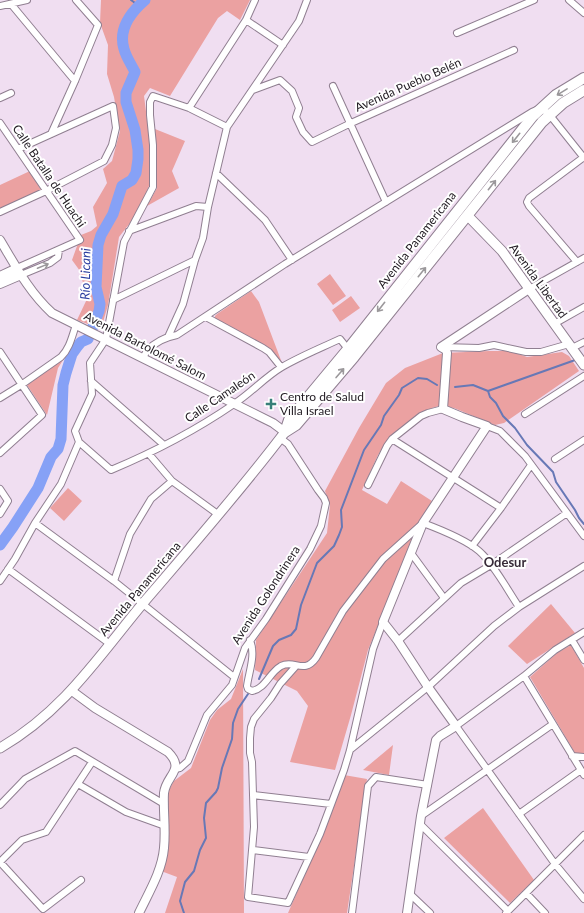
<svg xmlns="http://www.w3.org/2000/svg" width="584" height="913" viewBox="0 0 584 913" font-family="Lato,sans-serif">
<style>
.green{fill:#eba1a1}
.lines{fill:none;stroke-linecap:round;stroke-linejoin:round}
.stream{stroke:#6778b6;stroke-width:2}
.river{stroke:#86a1f6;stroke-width:11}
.minor-casing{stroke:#907f91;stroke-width:8}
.tertiary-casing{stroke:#907f91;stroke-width:10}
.secondary-casing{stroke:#907f91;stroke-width:11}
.primary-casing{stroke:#907f91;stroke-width:12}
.minor{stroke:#fff;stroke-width:6}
.tertiary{stroke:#fff;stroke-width:8}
.secondary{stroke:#fff;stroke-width:9}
.primary{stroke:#fff;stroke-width:10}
.oneway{stroke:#9b989b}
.poi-dot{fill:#377f79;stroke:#fff;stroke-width:1.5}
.labels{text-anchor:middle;stroke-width:4;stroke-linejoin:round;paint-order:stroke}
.street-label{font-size:12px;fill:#201a21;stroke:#fff}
.poi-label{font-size:12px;fill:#201a21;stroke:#fff;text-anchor:start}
.water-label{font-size:13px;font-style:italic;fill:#2d41a1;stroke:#fff}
.neighbourhood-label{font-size:13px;font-weight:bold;fill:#382b39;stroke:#fff}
</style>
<rect width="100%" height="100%" fill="#f0def1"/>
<path class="green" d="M101 0H250L240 20 227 11 218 18 170 96 150 88 144 96 150 142V184L134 218 119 237 108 305 101 329 77 320 87 299 80 271 72 260 81 235 91 231 97 226 93 207 107 183 103 169 112 161 120 131 114 97 107 74 108 45 100 23Z
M155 129 185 141 172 171 179 188 147 206 157 188Z
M30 171 41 190 0 209V185Z
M330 274 346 296 333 305 317 284Z
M251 291 259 302 282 363 268 347 215 319V316L217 314Z
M351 296 360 308 340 322 332 310Z
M489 351H510L527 357 562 352 569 356 579 371 504 423 495 425 454 408 439 406 432 408 416 416 389 438 378 455 362 490 387 504 401 481 432 501 421 520 368 650 351 715 335 770 290 762 308 706 297 691 255 670 256 640 327 533 330 505 325 491 359 428 386 383 405 368 443 353Z
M65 357 58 368 47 415 27 385Z
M68 488 82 501 64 521 50 508Z
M551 604 575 633 527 664 508 646Z
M571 645 584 668V753H575L530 677 557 653Z
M243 669 244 913H165L177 877 161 871 165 851 168 792 174 781 191 768 210 720 217 710 231 699Z
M393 745 389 775 363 770Z
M344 775 367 779 347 913H288L325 829Z
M483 808 534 880 510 903 444 838Z"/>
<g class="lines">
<path class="stream" d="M131 0 139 6
M455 387 473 385 488 391 578 359
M488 391 490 397 496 403 503 416 515 428 527 445 553 472 556 482 575 510 579 518 584 524
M259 679 273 646 279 640 291 635 296 629 301 605 317 563 334 546 339 535 342 527 341 510 364 450 381 425 384 416 399 395 402 388 418 378 427 379 437 385
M184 913 180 901 185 882 194 871 200 850 206 838 204 818 206 803 216 792 218 788 222 768 232 739 233 723 238 709 248 694"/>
<path class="river" d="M0 545 13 527 38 488 51 457 58 449 61 439 63 385 66 373 72 354 77 347 81 342 88 339 99 311 100 304 96 287 98 245 101 235 113 214 122 186 132 180 136 173 138 159V150L135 130 126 102V93L135 72C131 64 126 57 124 49 118 29 131 12 145 0"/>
<defs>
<path id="minor" d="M569 0 584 13
M11 4 75 81
M0 6 27 0
M246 20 283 45
M457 33 534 0
M333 86 386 202
M253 90 280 80 292 91 299 108 296 117 303 132 312 142 349 124 514 50
M0 98 11 93
M189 108 246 20 255 0
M0 123 80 240 17 268
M227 127 189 108 153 96 150 102V115L153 145V187L124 242 106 339 90 363 92 394 75 431 79 442 111 470C154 452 196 430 234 404 251 393 265 377 282 367 301 356 321 348 340 339L348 349
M51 134 75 81 98 25 76 0
M216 173 265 220 292 260
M0 212 46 191 104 161 112 145 116 128 113 106 18 149
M129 231 196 206 208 207
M577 262 529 206 527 202 529 198 584 157
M21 275 50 263 58 257 59 250
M529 289 584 258
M113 300 195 260
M206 317 263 348 269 352 281 367
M554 324 584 307
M168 337 183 304 195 260 203 238 208 207 227 127 299 21 307 0
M441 347 479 348 494 345 526 352H541L569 344
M572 348 584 342
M0 352 42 415 0 453
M143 358C144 356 146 352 148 350 155 342 167 337 177 335L285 264 532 112 541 108 549 114 584 158
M91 381 164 445
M0 398 21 385 61 357C70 348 72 336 76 325
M525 414 584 376
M487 426 500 431 525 456 584 536
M392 439 501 508
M149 454 172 481 219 515
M555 459 584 440
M368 485 387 446 392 439 421 416 428 413 443 409
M0 489 8 501 0 514
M35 523 114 581 234 677
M472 546 501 508 531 465
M411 553 444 598
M8 569 110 644
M0 581 15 559 35 523 61 484 79 442
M114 581 130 534 151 499 172 481
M584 632 555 650 524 676 456 726 555 864 584 899
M250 640C256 655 249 671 247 686L248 689 252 691C266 688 269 673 281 666 294 659 304 675 316 658L343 611 383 559 423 523C439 529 466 540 479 551 494 564 508 591 519 607
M572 640 584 660
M398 641 461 583 491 565 567 513
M296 666 280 684 271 698 254 719 251 727 250 738V753L252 762 254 827 248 897 288 903 320 834 344 770 350 750 373 649 383 622
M524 676 584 775
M350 750 428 687 494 626 519 607 584 566
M572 756 584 757
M175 769 180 768 188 761 207 715 232 685 245 648 266 619 310 549 321 526 326 503 324 498 318 490 288 444 280 438
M78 784 126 812 165 826
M253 795 331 804
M0 805 25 779 75 751 164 804
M519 814 581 770
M421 816 553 724
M420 824 508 911
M253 850 309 857
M0 862 22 840 46 832 92 762
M0 862 43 909 81 880
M526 893 545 913
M410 894 430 913
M352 913 368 786 376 777 428 785
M506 913 584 835"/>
<path id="tertiary" d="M0 240C15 265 29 292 52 313L273 423 285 432
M0 276 17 268
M0 284 21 275
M72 691 95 708 168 752C186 770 166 775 164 793 163 811 166 829 164 848 162 871 149 892 139 913
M407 913 421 816 436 740 440 736 456 726 428 687 398 641 383 622 423 523 487 426 462 417 443 409 447 353 446 350 441 347 529 289"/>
<path id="secondary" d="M468 216 502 251 584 365
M0 748C63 712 99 656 144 602 192 546 241 490 285 432"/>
<path id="primary" d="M285 432 289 420 348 349 533 116 556 95 584 78
M285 432 296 425 354 357 542 122 563 103 584 90"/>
</defs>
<use href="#minor" class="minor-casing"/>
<use href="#tertiary" class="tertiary-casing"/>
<use href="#secondary" class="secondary-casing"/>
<use href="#primary" class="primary-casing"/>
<use href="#minor" class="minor"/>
<use href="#tertiary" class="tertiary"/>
<use href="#secondary" class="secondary"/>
<use href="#primary" class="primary"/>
</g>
<defs><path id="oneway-shaft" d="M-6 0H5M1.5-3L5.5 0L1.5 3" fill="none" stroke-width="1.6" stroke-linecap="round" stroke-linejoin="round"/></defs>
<g class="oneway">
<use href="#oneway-shaft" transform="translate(562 92) rotate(148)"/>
<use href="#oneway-shaft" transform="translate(516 138) rotate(129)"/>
<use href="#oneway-shaft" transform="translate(492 185) rotate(-52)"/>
<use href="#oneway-shaft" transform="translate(43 266) rotate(-22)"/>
<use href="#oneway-shaft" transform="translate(422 272) rotate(-51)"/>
<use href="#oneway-shaft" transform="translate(381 307) rotate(128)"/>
<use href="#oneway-shaft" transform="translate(340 373) rotate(-49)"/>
</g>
<path class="poi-dot" d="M269 398h4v4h4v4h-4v4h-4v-4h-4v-4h4z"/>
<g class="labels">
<g class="street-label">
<text transform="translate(408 85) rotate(-24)" y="4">Avenida Pueblo Belén</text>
<text transform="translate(49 176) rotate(56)" y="4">Calle Batalla de Huachi</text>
<text transform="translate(417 240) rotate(-52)" y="4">Avenida Panamericana</text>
<text transform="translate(538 281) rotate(54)" y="4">Avenida Libertad</text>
<text transform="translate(145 346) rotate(27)" y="4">Avenida Bartolomé Salom</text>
<text transform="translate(220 397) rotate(-34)" y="4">Calle Camaleón</text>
<text transform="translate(140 589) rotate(-50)" y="4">Avenida Panamericana</text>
<text transform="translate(266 595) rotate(-57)" y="4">Avenida Golondrinera</text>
</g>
<g class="poi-label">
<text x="280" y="401">Centro de Salud<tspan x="280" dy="14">Villa Israel</tspan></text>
</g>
<g class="water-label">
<text transform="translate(85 274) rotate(-89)" y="5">Río Licani</text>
</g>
<g class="neighbourhood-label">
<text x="505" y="567">Odesur</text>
</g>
</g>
</svg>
